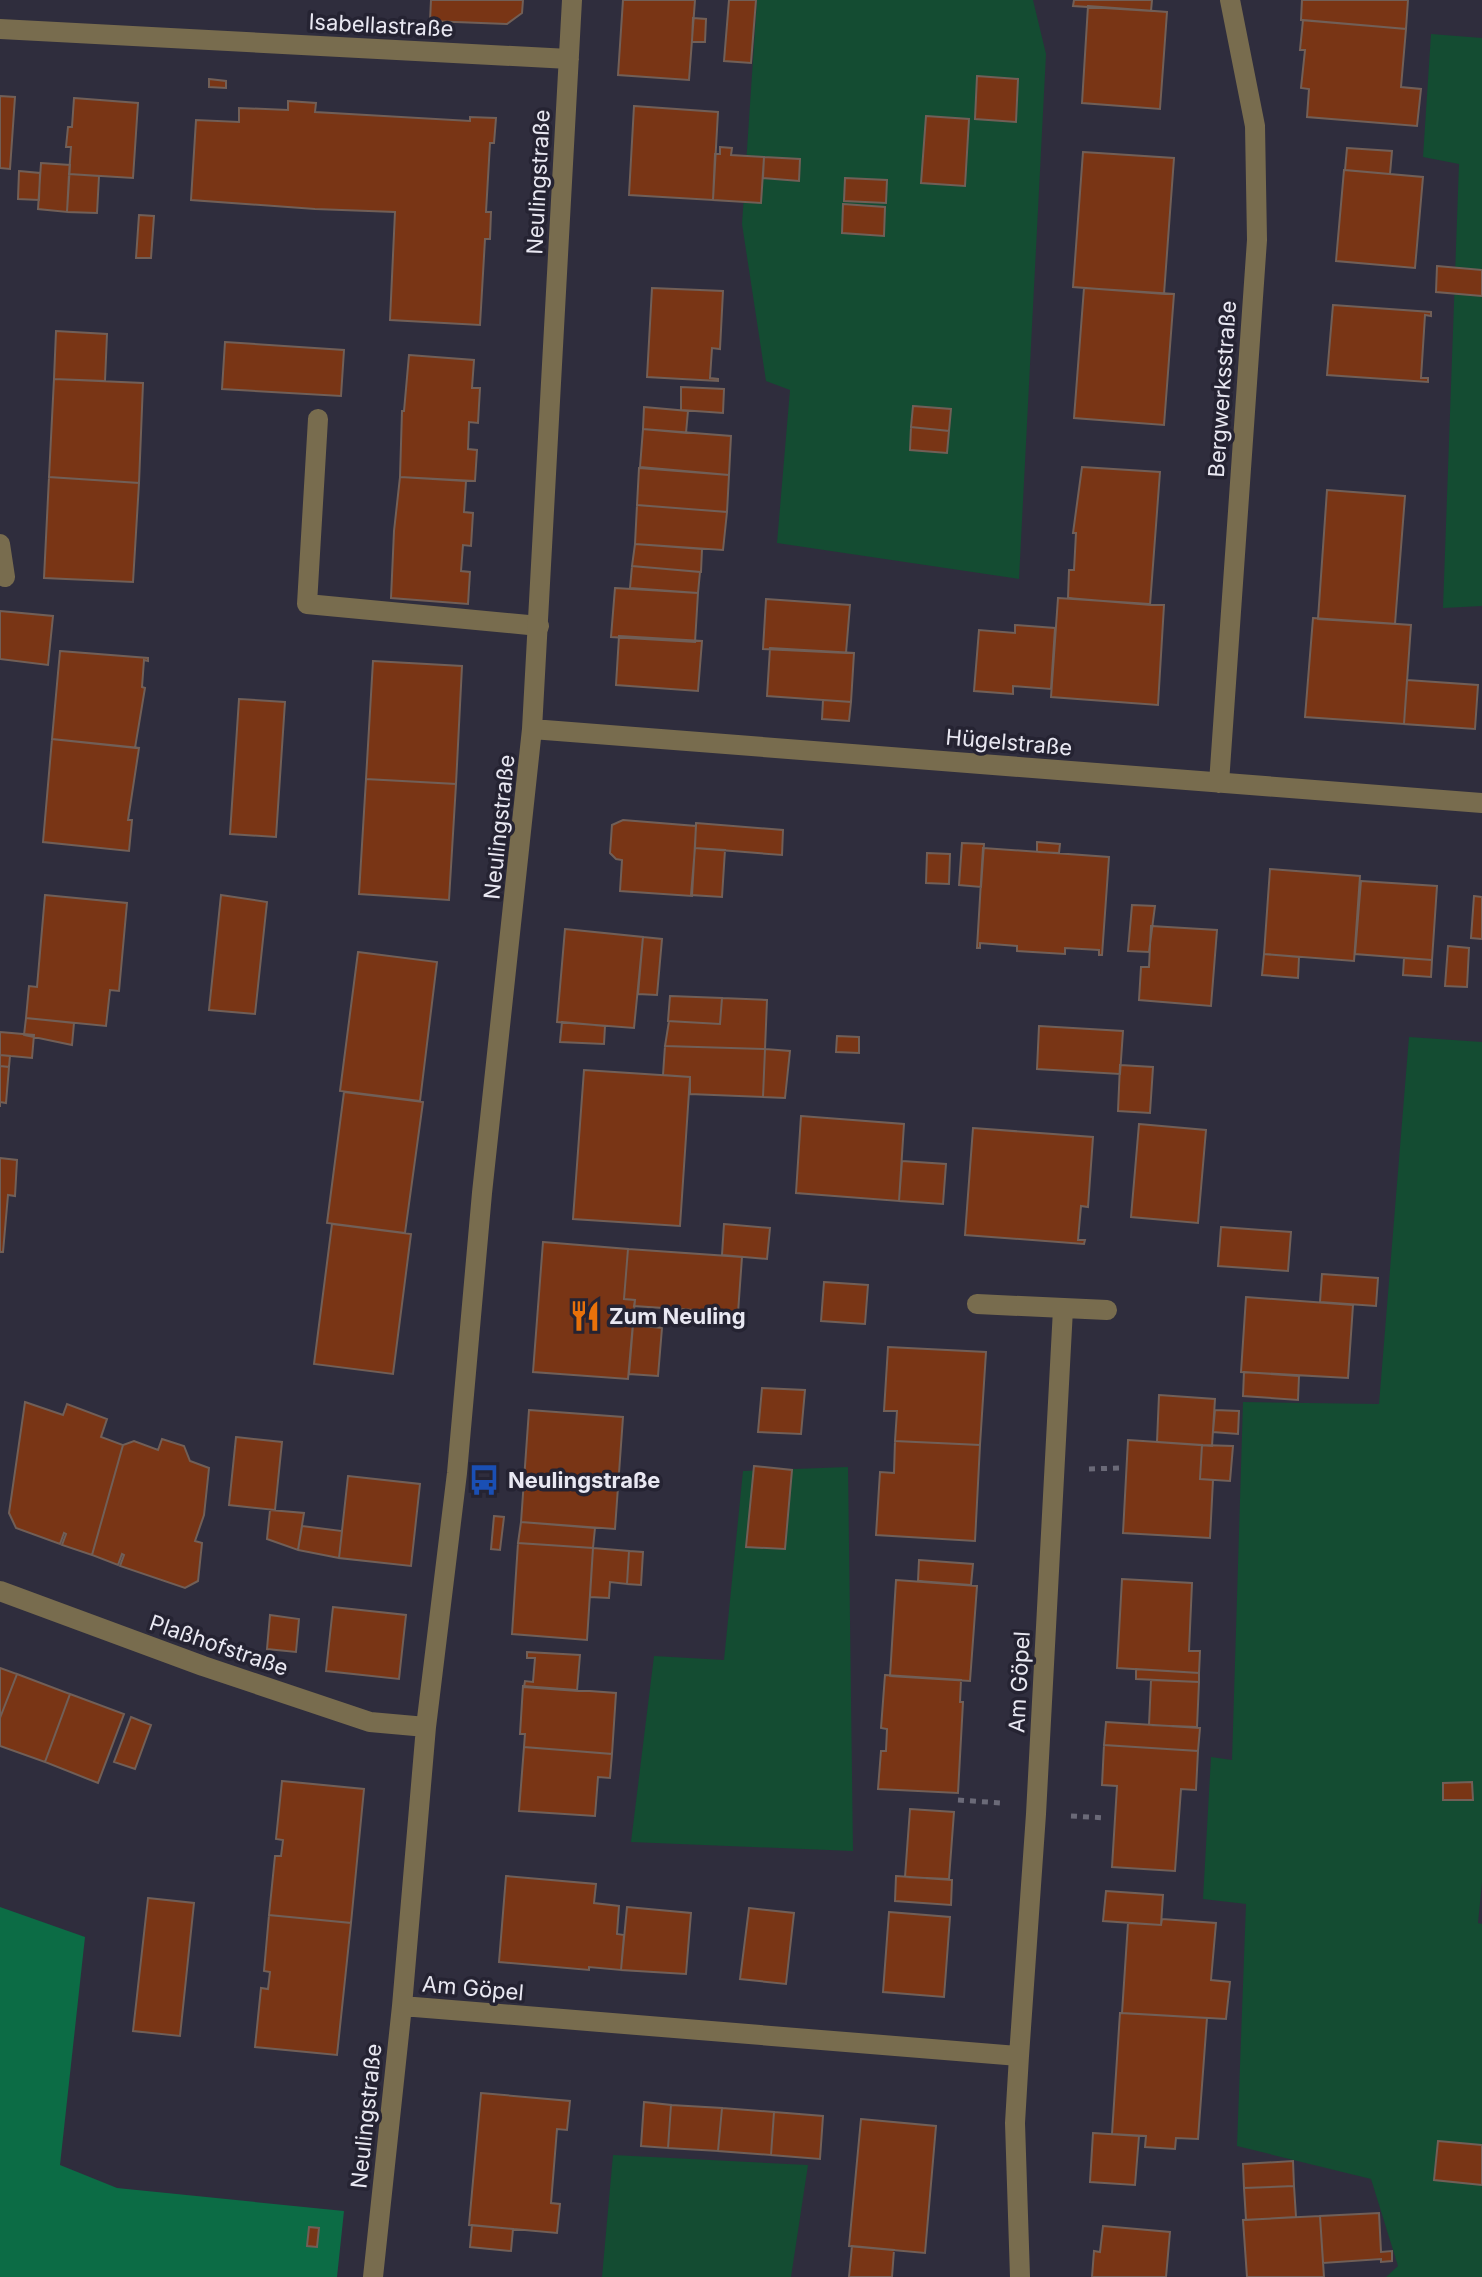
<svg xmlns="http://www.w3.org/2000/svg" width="1482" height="2277" viewBox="0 0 1482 2277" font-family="Inter,sans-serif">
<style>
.green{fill:#144c32}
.forest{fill:#0c6c45}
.building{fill:#793515;stroke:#715f57;stroke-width:2}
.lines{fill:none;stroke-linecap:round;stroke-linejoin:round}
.path{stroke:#6b6a78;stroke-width:5;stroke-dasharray:6 6;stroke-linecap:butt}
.lane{stroke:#786c4e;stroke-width:20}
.street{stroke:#786c4e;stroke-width:20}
.labels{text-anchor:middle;stroke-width:7;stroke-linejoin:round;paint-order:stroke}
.street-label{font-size:22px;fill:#e9e8f2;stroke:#252332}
.poi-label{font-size:22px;font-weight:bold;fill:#e9e8f2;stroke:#252332;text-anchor:start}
</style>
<rect width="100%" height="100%" fill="#2f2d3d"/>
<path class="green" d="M757 0H1033L1046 54 1019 579 777 543 790 390 766 381 742 224Z
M1431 34 1482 38V606L1443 608 1459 164 1423 157Z
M1409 1037 1482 1042V1882L1478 1923 1482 1924V2277H1386L1398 2266 1371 2179 1237 2146 1246 1904 1203 1899 1211 1757 1232 1760 1243 1402 1379 1404Z
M848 1467 853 1851 631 1842 654 1656 724 1660 743 1471Z
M613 2155 808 2165 791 2277H602Z"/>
<path class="forest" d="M0 1907 85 1937 60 2165 117 2188 344 2211 337 2277H0Z"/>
<path class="building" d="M431 0H523L522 13 507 24 430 21Z
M623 0H695L689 80 618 75Z
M729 0H756L751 63 724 61Z
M1074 0H1152L1151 11 1073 6Z
M1302 0H1408L1406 29 1301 20Z
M1088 6 1167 12 1160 109 1082 103Z
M693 18 706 19 705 42H692Z
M1303 20 1406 29 1401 87 1421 89 1417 126 1307 117 1309 89 1301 88 1305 50H1300Z
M977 76 1018 79 1016 122 975 119Z
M209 79 226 81V88L209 87Z
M0 96 15 97 10 169 0 168Z
M74 98 138 103 133 178 69 174 71 147H66L68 127H72Z
M288 101 316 103 315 112 470 121V117L496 118 494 143H490L486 212H491L490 239H485L480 325 390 320 395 212 315 209 191 200 196 120 239 122V108L288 110Z
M634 106 718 112 713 200 629 195Z
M926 116 969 119 965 186 921 183Z
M720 147 732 148 731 155 764 157 761 203 713 200 715 154H720Z
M1347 148 1392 151 1390 174 1345 170Z
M1083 152 1174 158 1164 294 1073 287Z
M764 157 800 159 799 181 763 178Z
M41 163 70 165 67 212 38 209Z
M1344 170 1423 177 1415 268 1336 261Z
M19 171 40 173 39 200 18 199Z
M69 174 99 176 97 213 67 212Z
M845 178 887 180 886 203 844 201Z
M843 204 885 207 884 236 842 233Z
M139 215 154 216 151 258H136Z
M1437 266 1482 270V296L1436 292Z
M652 288 723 291 720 349 712 348 710 378 718 379V381L647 377Z
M1084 288 1174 294 1164 425 1074 418Z
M1333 305 1431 312V316L1425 315 1421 378H1428V382L1327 375Z
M56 331 107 334 105 381 54 379Z
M225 342 344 350 341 396 222 389Z
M409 355 474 360 472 388H480L478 423 469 422 468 449 477 450 475 481 400 477 402 411H404Z
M54 379 143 383 139 483 49 477Z
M681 387 724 389 723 413 681 410Z
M913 406 951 409 949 431 911 427Z
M644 407 688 411 686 433 643 429Z
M911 427 949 431 947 453 910 450Z
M643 429 731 436 729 475 640 467Z
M1082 467 1160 472 1150 605 1068 598 1069 570H1074L1076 533H1073Z
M639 468 729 475 727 512 637 505Z
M49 477 139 483 133 582 44 578Z
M400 477 466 481 464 512 473 513 471 546 463 545 461 571 470 572 468 604 391 598 394 531Z
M1327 490 1405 496 1395 624 1318 619Z
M637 505 727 512 723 550 635 544Z
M635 544 702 549 701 572 632 566Z
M632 566 700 572 698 593 630 588Z
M615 588 698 593 695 642 611 637Z
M1058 598 1164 605 1158 705 1051 697Z
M766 599 850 605 846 653 763 649Z
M0 611 53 616 48 665 0 659Z
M1313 618 1411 625 1404 724 1305 717Z
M1015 625 1055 628 1051 689 1013 686V694L974 691 979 630 1015 633Z
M619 636 702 641 698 691 616 685Z
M770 648 854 653 851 702 767 696Z
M60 651 148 658V661L144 660 142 687 145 688 135 748 52 739Z
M373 661 462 666 456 784 366 779Z
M1407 680 1478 685 1475 729 1404 724Z
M239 699 285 702 276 837 230 834Z
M823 700 851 702 849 721 822 719Z
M52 739 139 748 128 820H132L129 851 43 842Z
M366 779 456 784 449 900 359 894Z
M623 820 696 826 692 896 620 891 622 860 616 859 610 853 612 825Z
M696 823 783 830 782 855 695 848Z
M1037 842 1060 844 1059 853 1037 852Z
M962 843 984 844 981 887 959 885Z
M695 848 725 850 722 897 691 895Z
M983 848 1109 857 1102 955H1099V950L1065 948V954L1017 951V946L980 943V948H977Z
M927 853 950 854 949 884 926 883Z
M1270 869 1360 876 1354 961 1264 954Z
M1361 881 1437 886 1432 960 1355 954Z
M45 895 127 903 119 991 110 990 106 1026 26 1018 29 986 37 987Z
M221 895 267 902 255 1014 209 1010Z
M1474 896 1482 897V939L1471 938Z
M1132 905 1155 906 1149 952 1128 951Z
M1151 926 1217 930 1211 1006 1139 1000 1141 967H1149Z
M565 929 643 937 634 1028 557 1022Z
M643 937 662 939 657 995 638 994Z
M1448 946 1469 948 1467 987 1445 986Z
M358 952 437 962 420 1101 340 1091Z
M1264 954 1299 957 1298 978 1262 975Z
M1404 958 1432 960 1431 977 1403 975Z
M670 996 722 998 720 1024 668 1021Z
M722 998 767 1000 765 1049 665 1046 669 1021 720 1024Z
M26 1018 74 1023 72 1045 24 1035Z
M562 1022 605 1026 604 1044 560 1042Z
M1039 1026 1123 1031 1120 1074 1037 1069Z
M0 1032 34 1035 32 1058 0 1055Z
M837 1036 859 1037V1053L836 1052Z
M665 1046 765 1049 763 1097 690 1094V1077L663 1075Z
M765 1049 790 1051 785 1098 763 1097Z
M0 1055 10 1056 9 1067 0 1066Z
M1120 1065 1153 1067 1150 1113 1118 1111Z
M0 1066 9 1067 6 1103 0 1102V1107Z
M584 1070 690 1077 680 1226 573 1219Z
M344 1092 423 1102 405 1233 327 1223Z
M801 1116 904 1124 899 1201 796 1193Z
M1139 1124 1206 1130 1198 1223 1131 1217Z
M973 1128 1093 1137 1088 1207 1081 1206 1078 1240H1085L1084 1244 965 1235Z
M0 1158 17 1160 15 1196 8 1195 3 1252H0Z
M902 1161 946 1164 943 1204 899 1201Z
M332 1224 411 1234 393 1374 314 1364Z
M724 1224 770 1228 767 1259 722 1255Z
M1221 1227 1291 1232 1288 1271 1218 1266Z
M543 1242 628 1249 624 1299 635 1300 628 1379 533 1372Z
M628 1249 742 1257 738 1313 634 1306 635 1300 624 1299Z
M1322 1274 1378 1278 1376 1306 1320 1302Z
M824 1282 868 1285 865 1324 821 1321Z
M1246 1297 1353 1305 1348 1378 1241 1372Z
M633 1325 662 1328 658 1376 629 1374Z
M888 1347 986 1352 980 1445 895 1441 897 1411H884Z
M1244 1372 1299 1376 1298 1400 1243 1396Z
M762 1388 805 1390 801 1434 758 1432Z
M1159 1395 1215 1399 1212 1446 1157 1442Z
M25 1402 63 1415 67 1404 107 1419 101 1437 123 1445 92 1555 62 1545 66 1534 64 1533 60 1544 16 1528 9 1513Z
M529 1410 623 1417 615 1529 521 1522Z
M1215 1410 1239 1411 1238 1434 1213 1432Z
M236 1437 282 1442 275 1510 229 1505Z
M162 1439 184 1446 190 1461 209 1468 204 1515 195 1541 202 1543 198 1581 185 1588 120 1566 124 1555 122 1554 118 1565 92 1555 123 1445 134 1441 158 1450Z
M1128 1440 1202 1445 1200 1479 1213 1480 1210 1538 1123 1533Z
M895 1441 980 1445 975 1541 876 1535 880 1472 894 1473Z
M1202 1445 1233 1446 1230 1481 1200 1479Z
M754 1466 792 1470 785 1549 746 1547Z
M348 1476 420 1484 411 1566 339 1558Z
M270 1510 304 1513 298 1550 267 1539Z
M494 1516 504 1517 500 1550 491 1549Z
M521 1522 595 1528 593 1548 518 1543Z
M302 1526 342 1531 339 1558 298 1550Z
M518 1543 593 1548 587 1640 512 1634Z
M593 1548 629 1551 627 1584 610 1582 609 1598 590 1597Z
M629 1551 643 1552 641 1585 627 1584Z
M919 1560 973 1564 971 1585 918 1581Z
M1122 1579 1192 1583 1189 1651H1200L1199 1673 1117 1668Z
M896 1580 977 1586 970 1681 890 1676Z
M333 1607 406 1615 399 1679 326 1671Z
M270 1615 299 1619 296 1652 267 1649Z
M527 1652 580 1655 577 1691 524 1687 525 1681 533 1682 535 1658H527Z
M0 1668 17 1674 0 1718Z
M1136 1669 1199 1673V1682L1136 1679Z
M17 1674 70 1694 45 1762 0 1746V1718Z
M885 1675 961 1680 960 1702H963L958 1793 878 1789 881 1751H886L887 1729 881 1728Z
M1151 1680 1199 1682 1197 1727 1149 1725Z
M523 1686 616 1693 612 1754 524 1747 525 1734H520Z
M70 1694 124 1714 98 1783 45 1762Z
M131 1717 151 1725 135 1769 114 1762Z
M1106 1722 1200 1728 1198 1751 1104 1745Z
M1104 1745 1198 1751 1196 1790 1181 1789 1175 1871 1112 1867 1117 1786 1102 1785Z
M524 1747 612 1754 610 1778 598 1777 595 1816 519 1811Z
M282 1781 364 1789 351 1923 269 1915 275 1856H281L283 1840 276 1839Z
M1472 1782 1473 1800H1443V1783Z
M910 1809 954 1812 949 1879 905 1877Z
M506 1876 596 1884 594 1903 619 1906 617 1934 624 1935 621 1970 589 1967V1970L499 1962Z
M896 1876 952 1880 951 1905 895 1901Z
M1106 1891 1163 1895 1161 1925 1103 1921Z
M148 1898 194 1903 180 2036 133 2031Z
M627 1907 691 1913 686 1974 621 1970Z
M749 1908 794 1913 786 1984 740 1979Z
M889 1912 950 1917 944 1997 883 1992Z
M269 1915 351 1923 337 2055 255 2047 261 1988 268 1989 270 1972 264 1971Z
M1162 1919 1216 1923 1211 1980 1230 1982 1226 2019 1122 2013 1128 1923 1161 1925Z
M1120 2013 1207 2018 1198 2139 1176 2138 1175 2149 1145 2147 1146 2136 1112 2134Z
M481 2093 570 2101 567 2130 557 2129 551 2203 560 2204 557 2233 469 2225Z
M644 2102 671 2105 668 2148 641 2146Z
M671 2105 722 2108 718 2151 668 2148Z
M722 2108 774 2112 771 2155 718 2151Z
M774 2112 823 2116 820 2159 771 2155Z
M861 2119 936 2126 925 2253 849 2246Z
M1093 2133 1139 2136 1135 2185 1090 2182Z
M1438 2141 1482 2145V2185L1434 2180Z
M1293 2161 1294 2186 1244 2188 1243 2164Z
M1294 2186 1296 2217 1246 2220 1244 2188Z
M1379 2213 1381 2252 1392 2251V2261L1381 2262V2259L1323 2263 1320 2216Z
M1320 2216 1324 2277H1247L1243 2220Z
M472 2225 513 2229 511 2251 470 2247Z
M1103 2226 1170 2232 1166 2277H1092L1094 2251 1100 2252Z
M309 2227 319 2228 317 2247 307 2246Z
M852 2246 894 2250 892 2277H849Z"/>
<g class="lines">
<path class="path" d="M1089 1469 1120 1468
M958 1800 1001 1803
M1071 1816 1106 1818"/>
<path class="lane" d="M318 419 307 604 539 626
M0 544 5 577"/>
<path class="street" d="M0 29 569 59
M532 729 1482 803
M1219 783 1257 240 1255 126 1230 0
M977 1304 1107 1310
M0 1591 203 1666 370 1722 426 1727
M402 2006 1019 2056 1015 2123 1020 2277
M1019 2056 1036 1814 1063 1309
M373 2277 402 2006 426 1727 457 1473 482 1193 532 729 572 0"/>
</g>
<defs>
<symbol id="restaurant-bare" viewBox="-9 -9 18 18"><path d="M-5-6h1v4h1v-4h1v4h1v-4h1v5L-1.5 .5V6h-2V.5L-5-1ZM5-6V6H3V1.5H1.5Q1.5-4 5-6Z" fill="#e8710a" stroke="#252332" stroke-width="2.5" paint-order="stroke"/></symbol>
<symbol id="bus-bare" viewBox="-9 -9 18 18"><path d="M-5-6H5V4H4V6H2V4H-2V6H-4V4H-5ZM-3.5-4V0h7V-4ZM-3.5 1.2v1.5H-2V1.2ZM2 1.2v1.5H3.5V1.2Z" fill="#1a4fb4" stroke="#252332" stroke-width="2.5" paint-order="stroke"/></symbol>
</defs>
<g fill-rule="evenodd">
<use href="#restaurant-bare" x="563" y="1294" width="44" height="44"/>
<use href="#bus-bare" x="462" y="1458" width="44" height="44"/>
</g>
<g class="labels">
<g class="street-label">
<text transform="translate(381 25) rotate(3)" y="8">Isabellastraße</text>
<text transform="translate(538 182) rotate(-87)" y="8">Neulingstraße</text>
<text transform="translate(1222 389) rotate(-86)" y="8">Bergwerksstraße</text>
<text transform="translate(1009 742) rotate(5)" y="8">Hügelstraße</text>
<text transform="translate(499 827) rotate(-84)" y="8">Neulingstraße</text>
<text transform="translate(219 1645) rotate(19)" y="8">Plaßhofstraße</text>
<text transform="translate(1019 1682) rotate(-87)" y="8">Am Göpel</text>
<text transform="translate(473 1988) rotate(5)" y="8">Am Göpel</text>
<text transform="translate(366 2116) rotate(-84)" y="8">Neulingstraße</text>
</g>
<g class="poi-label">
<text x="609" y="1324">Zum Neuling</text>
<text x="508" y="1488">Neulingstraße</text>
</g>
</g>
</svg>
